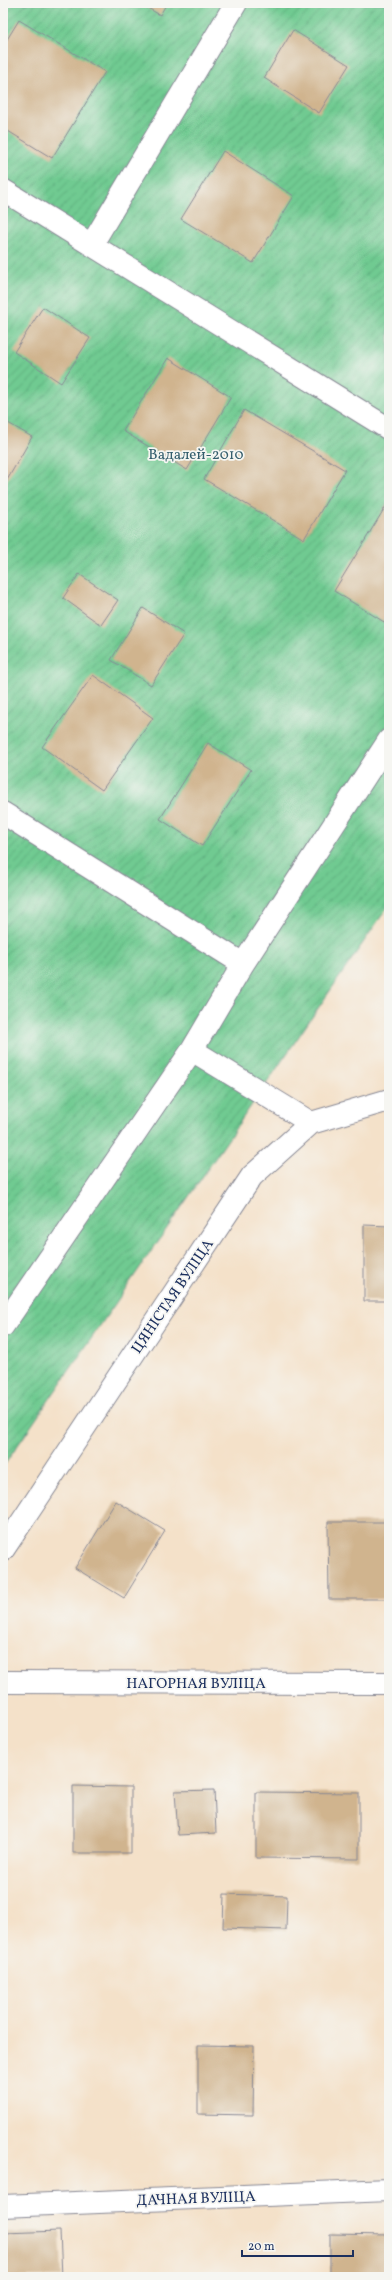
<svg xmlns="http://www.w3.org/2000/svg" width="392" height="2280" viewBox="0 0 392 2280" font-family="Vollkorn,serif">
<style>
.garden{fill:url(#garden-furrows);stroke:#457c78}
.building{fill:#d0b48e}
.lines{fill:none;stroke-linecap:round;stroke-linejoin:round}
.minor-casing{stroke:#888894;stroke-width:24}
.minor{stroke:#fff;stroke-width:22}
.labels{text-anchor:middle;stroke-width:3.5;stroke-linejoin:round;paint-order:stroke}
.park-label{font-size:15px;fill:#345e6d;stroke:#f6f6f2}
.street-label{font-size:15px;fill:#1b2f5e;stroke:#f6f6f2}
</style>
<defs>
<pattern id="garden-furrows" width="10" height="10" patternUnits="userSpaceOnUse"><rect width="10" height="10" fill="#6fca91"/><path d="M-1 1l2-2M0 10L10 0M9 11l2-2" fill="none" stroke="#5aa47a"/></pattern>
</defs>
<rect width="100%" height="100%" fill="#f6f6f2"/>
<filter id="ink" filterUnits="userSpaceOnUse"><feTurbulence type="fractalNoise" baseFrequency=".025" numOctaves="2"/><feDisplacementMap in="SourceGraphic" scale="8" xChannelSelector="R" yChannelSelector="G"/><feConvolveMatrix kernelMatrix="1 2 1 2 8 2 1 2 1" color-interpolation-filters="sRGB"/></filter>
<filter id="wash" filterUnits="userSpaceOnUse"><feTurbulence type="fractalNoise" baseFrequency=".012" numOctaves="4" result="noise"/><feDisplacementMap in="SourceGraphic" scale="16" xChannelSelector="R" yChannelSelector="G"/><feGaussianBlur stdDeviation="0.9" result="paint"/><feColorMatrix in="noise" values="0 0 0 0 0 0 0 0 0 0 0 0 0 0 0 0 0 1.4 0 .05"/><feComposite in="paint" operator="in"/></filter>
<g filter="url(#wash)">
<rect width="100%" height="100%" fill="#f4e1c9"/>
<path class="garden" d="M3 3H389V905L3 1467Z"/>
<g id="blocks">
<path class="building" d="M139 3H167L160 15Z
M19 20 105 72 52 158 3 128V46Z
M293 30 349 65 319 113 264 78Z
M223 151 294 196 253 263 181 219Z
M43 307 90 338 61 383 14 352Z
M168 358 231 397 187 470 123 431Z
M244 410 345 470 304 539 204 479Z
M3 420 32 437 3 487Z
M389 501V625L334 591Z
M79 574 118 600 101 625 63 598Z
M143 608 184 634 151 685 111 660Z
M93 675 153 718 102 790 42 747Z
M208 743 251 770 202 846 160 819Z
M364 1225 389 1226V1301H364Z
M116 1501 165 1531 124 1598 75 1568Z
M328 1522H389V1599H329Z
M73 1786 131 1787V1853H73Z
M214 1790 216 1833 178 1835 175 1791Z
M256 1792 359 1793V1859L256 1858Z
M224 1894 287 1896 286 1930 223 1928Z
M198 2045 254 2046 253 2115 198 2114Z
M60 2231 62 2277H3V2233Z
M330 2234 389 2235V2277H330Z"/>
</g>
</g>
<g filter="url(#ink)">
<use href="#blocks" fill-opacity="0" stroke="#888894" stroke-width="1"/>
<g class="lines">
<defs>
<path id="minor" d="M3 190 389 429
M92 244 236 3
M3 813 243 964
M192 1050 311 1123
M3 1326 192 1050 243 964 389 740
M3 1550 252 1176 311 1123 389 1100
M3 1682 389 1683
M3 2206 389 2190"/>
</defs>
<use href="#minor" class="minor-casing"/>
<use href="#minor" class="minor"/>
</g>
</g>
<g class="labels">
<g class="park-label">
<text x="196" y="459">Вадалей-2010</text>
</g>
<g class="street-label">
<text transform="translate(172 1296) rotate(-56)" y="5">ЦЯНІСТАЯ ВУЛІЦА</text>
<text x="196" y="1688">НАГОРНАЯ ВУЛІЦА</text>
<text transform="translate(196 2198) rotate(-2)" y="5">ДАЧНАЯ ВУЛІЦА</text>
</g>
</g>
<rect width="392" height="2280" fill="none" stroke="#f6f6f2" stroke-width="16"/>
<path d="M242 2250v6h111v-6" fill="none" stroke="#1b2f5e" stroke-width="2"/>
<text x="248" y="2250" font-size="12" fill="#1b2f5e" stroke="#f6f6f2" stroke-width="3" paint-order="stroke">20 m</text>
</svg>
